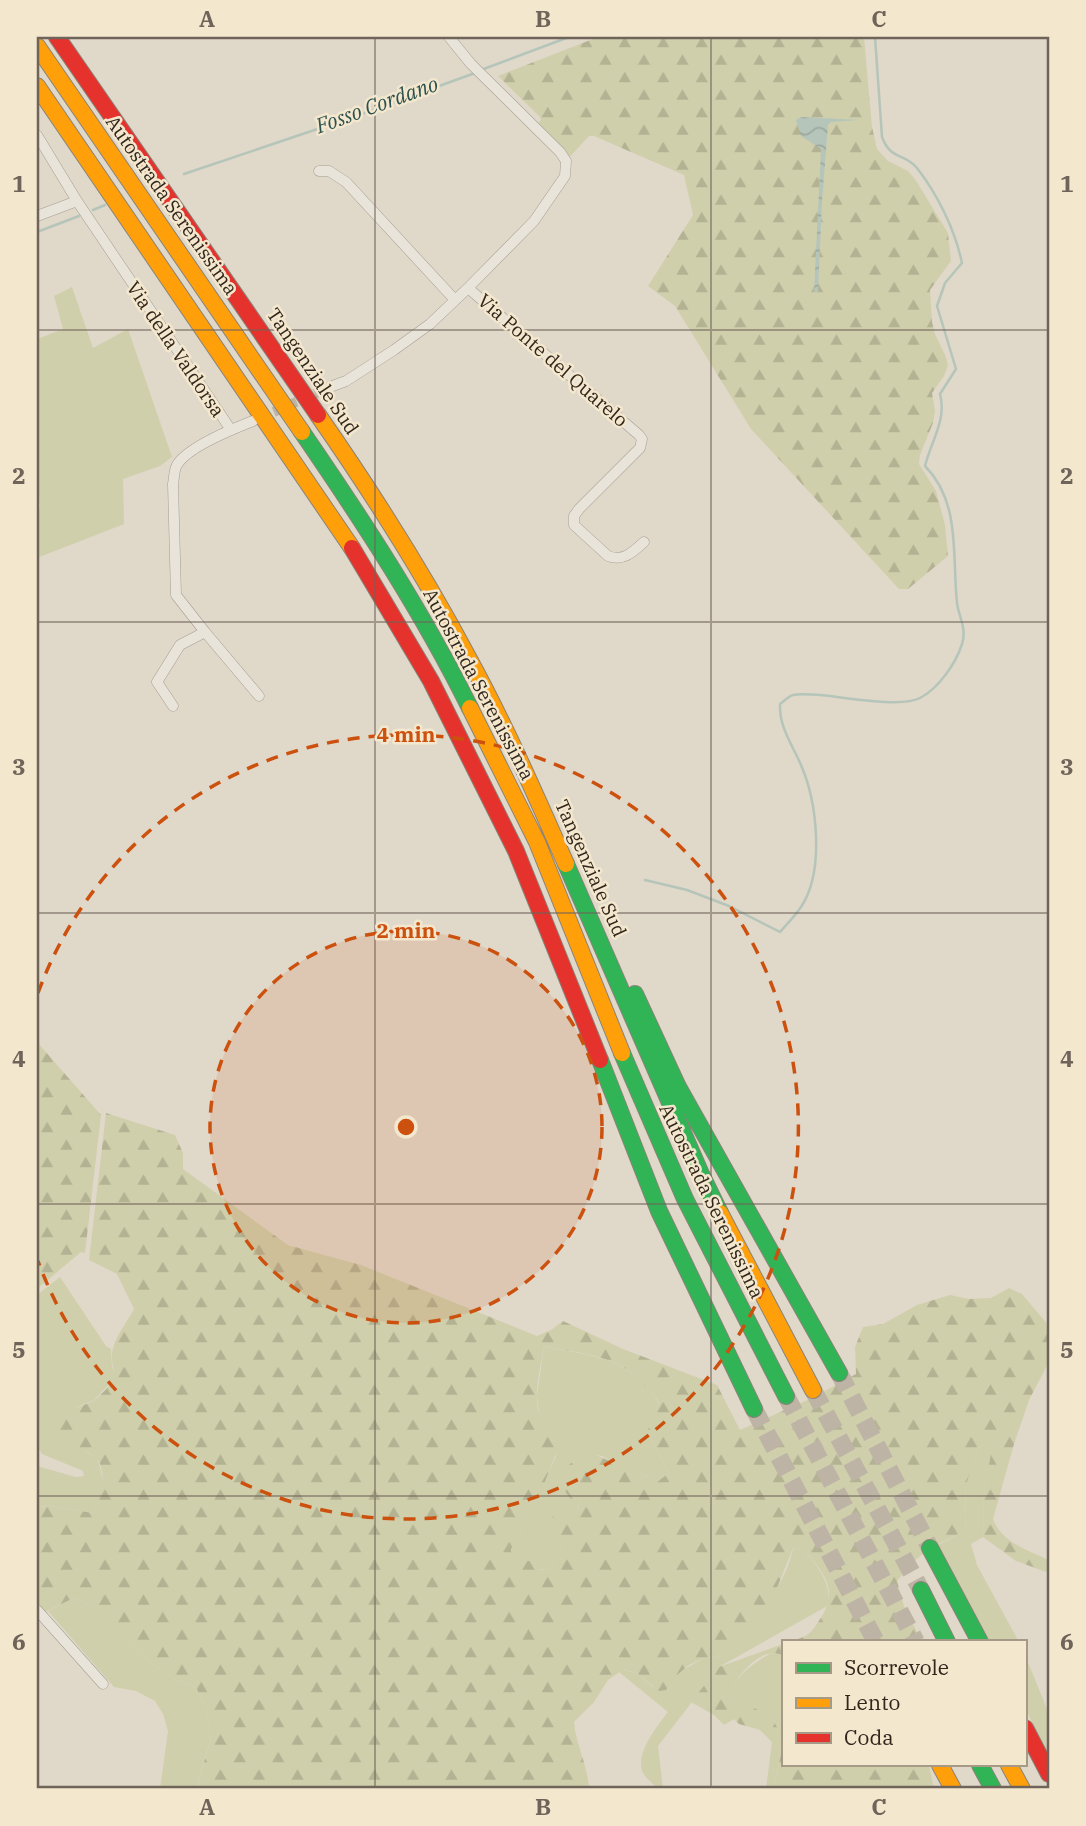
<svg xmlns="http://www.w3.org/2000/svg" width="1086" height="1826" viewBox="0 0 1086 1826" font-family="'IBM Plex Serif',serif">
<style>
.green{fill:#d0cfac}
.forest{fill:url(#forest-firs);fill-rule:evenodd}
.water{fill:url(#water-waves)}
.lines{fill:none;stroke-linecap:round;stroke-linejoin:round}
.stream{stroke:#b5c5ba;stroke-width:2.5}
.street-tunnel{stroke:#bdb4a6;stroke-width:10;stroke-dasharray:10 5;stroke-linecap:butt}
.highway-tunnel{stroke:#bdb4a6;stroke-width:18;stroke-dasharray:18 9;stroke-linecap:butt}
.street-casing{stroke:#a59d93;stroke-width:11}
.fast-casing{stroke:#8a8379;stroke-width:18}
.slow-casing{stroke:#8a8379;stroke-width:18}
.jam-casing{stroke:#8a8379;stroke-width:18}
.street{stroke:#e8e4da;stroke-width:10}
.fast{stroke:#30b455;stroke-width:16}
.slow{stroke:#ff9f0a;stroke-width:16}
.jam{stroke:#e5322d;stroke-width:16}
.grid{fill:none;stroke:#6f6459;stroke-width:2;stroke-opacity:0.55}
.ring{fill:none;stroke:#cd510e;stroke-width:3.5;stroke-dasharray:12 9}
.labels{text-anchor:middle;stroke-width:5;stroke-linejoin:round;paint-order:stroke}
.street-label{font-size:19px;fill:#32261c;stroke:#f3e7ce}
.water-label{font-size:21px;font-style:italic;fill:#2c514e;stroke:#f3e7ce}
.centre{fill:#cd510e;stroke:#f3e7ce;stroke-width:3.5}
.ring-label{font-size:21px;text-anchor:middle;font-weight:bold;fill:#cd510e;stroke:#f3e7ce;stroke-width:5;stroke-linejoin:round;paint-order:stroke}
.neatline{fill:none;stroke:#6f6459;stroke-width:2.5}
.grid-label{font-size:23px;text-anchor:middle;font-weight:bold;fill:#6f6459}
</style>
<defs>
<pattern id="forest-firs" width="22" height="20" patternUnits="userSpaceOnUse" patternTransform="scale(1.75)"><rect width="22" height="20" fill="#d0cfac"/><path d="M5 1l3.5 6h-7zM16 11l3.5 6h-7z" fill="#b3b293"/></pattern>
<pattern id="water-waves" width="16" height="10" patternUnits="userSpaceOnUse" patternTransform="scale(1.75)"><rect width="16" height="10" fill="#b5c5ba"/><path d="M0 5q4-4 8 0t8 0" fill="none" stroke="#9ca99f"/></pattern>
</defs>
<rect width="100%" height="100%" fill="#e0d8c9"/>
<path class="green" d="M72 287 93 348 128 329 172 457 160 466 123 479 124 524 37 558V522L40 507 37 457V339L63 329 54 296Z
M60 1277 106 1346 111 1349 112 1367 117 1376 94 1400 77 1407 55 1441 81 1449 97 1458C105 1479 104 1493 93 1513L50 1506 37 1507V1466L76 1477 84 1476 83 1471 42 1454 37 1446V1295Z
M544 1346C583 1356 617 1353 645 1386 650 1392 656 1396 659 1404L647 1432 669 1473 656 1484C639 1469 635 1472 617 1465 612 1463 607 1458 602 1456 589 1453 569 1460 565 1473L580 1496 578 1510 570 1513 548 1530 563 1543 554 1563 547 1570 511 1566V1548L521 1533 556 1456 548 1433 540 1420 537 1396Z
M995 1434 984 1495 983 1537 971 1544 977 1565 1019 1642H990L938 1545 965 1531 966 1485 978 1449Z
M793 1548 803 1549C818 1567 830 1580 829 1605L719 1667 658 1746 663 1789H658C654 1784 646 1779 643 1773 634 1755 657 1726 668 1712L619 1672 623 1669 638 1674 653 1687 704 1658 717 1657C747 1625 784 1594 793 1548Z
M74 1598 91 1606 148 1661 176 1680 196 1688 206 1706 211 1739 198 1781 199 1789H160L168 1731 163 1714 155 1701 136 1691 114 1687 48 1611Z
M771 1653 783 1655V1744L774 1786 776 1789H766L772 1742H777L778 1729 771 1716 730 1698C732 1677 754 1663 771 1653Z
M1025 1655 1049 1714V1756L1025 1708Z"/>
<path class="forest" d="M598 37H864L872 127 877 149 888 161 908 171 915 179 948 233 951 261 930 290 932 322 935 334 946 357 948 365 944 376 932 393 935 411 933 423 920 455 919 464 936 491 945 525 948 556 908 589H899L751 429 675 306 648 286 693 215 684 175 594 136H589L566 161 535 127 541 120 540 117 498 76Z
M37 1042 101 1115 85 1253 81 1252 37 1289Z
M106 1113 175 1135 183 1153V1169L288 1245 361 1265 537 1336 551 1330 563 1321 623 1349 717 1385 740 1430 814 1397 856 1374 855 1347 863 1327 883 1324 917 1305 950 1295 969 1299 991 1298 1009 1288 1022 1294 1049 1326V1362L1029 1400 1014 1444 993 1519C1002 1543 1028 1550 1049 1560V1573L1016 1561 983 1537 984 1495 994 1435 978 1449 966 1485 965 1531 930 1548 913 1562 897 1581 904 1606 922 1642H789C810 1635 810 1635 822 1616 839 1588 822 1571 803 1549L793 1548 775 1593 734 1643 716 1657 704 1658 689 1665 677 1675 666 1690 659 1691 638 1674 624 1669 608 1680 594 1702 574 1722C576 1746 588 1765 589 1789H200L198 1782 211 1739 206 1706 196 1688 176 1680 148 1661 91 1606 74 1598 41 1614 37 1610V1507L50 1506 93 1513C99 1502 101 1493 102 1481 108 1438 49 1455 41 1426 55 1412 75 1410 93 1401 102 1395 110 1385 116 1376 104 1348 121 1333 134 1309L117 1274 89 1260ZM544 1346C583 1355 617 1353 645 1386 650 1392 656 1396 659 1403L647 1432 669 1473 656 1483 633 1468 618 1465 579 1447 574 1453 576 1460 567 1466 559 1484 571 1499 580 1496 578 1510 570 1513 556 1512 548 1523V1530L563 1543 554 1563 547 1570H541L532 1561H520L511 1565V1549L521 1533 544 1484 560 1443C526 1415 538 1384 544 1346Z
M783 1644V1655C779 1654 776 1653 772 1653 754 1655 732 1681 730 1697L771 1716 778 1729 777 1742H772L760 1730 739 1724 734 1719 724 1725 714 1715 691 1702 719 1667Z
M783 1744V1765H929L934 1789H776L774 1787Z"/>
<path class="water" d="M801 117 860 120 831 122 828 125 822 201 818 292H814L821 149 801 136 796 120Z"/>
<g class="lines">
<path class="stream" d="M481 70 569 37
M184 174 359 115 475 73
M93 210 105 205
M37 232 79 216
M645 880 687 890 729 906 780 932C787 924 795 916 801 907 825 871 817 802 801 765 792 744 779 727 780 704 784 701 789 696 793 695 801 693 812 695 820 695 844 697 901 708 920 698 939 688 956 663 962 644 967 628 959 618 957 603 952 556 961 502 925 466 931 441 947 420 940 394L956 369 937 306 945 283 962 263C955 230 938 195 917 168 904 152 891 161 882 137L875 37"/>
<path class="street-tunnel" d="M260 418 330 387"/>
<path class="highway-tunnel" d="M839 1373 930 1548
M813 1390 921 1590
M786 1396 916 1642
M754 1409 876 1642"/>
<defs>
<path id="street" d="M37 135 77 201 231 430
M319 171H329L346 182 455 300
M37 216 77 201
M468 288 639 435 642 439 640 448 579 509 574 516V525L608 556C623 562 633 552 644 542
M330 387 346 381 394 350 430 324 468 288 534 221 565 176 566 161 560 152 471 64 449 37
M205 632 259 696
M173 706 157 682 180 645 205 632 176 595 173 484C174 479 174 472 176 467 184 448 235 428 253 421
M37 1610 103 1684"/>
<path id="fast" d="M302 432C363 521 422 611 470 708
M566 864 701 1174 720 1213
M635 994 678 1087 839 1373
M622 1053 685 1199 786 1396
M600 1060 659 1211 754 1409
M930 1548 980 1642
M921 1590 947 1642
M980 1765 993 1789"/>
<path id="slow" d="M37 46 302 432
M37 86 352 548
M318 415C373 494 425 576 470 661 506 727 536 796 566 864
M470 708 537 842 622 1053
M720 1213 813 1390
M940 1765 953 1789
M1009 1765 1022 1789"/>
<path id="jam" d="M57 37 318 415
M352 548 431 681 516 851 600 1060
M1025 1728 1049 1774"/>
</defs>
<use href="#street" class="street-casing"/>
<use href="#fast" class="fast-casing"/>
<use href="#slow" class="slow-casing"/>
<use href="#jam" class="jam-casing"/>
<use href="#street" class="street"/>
<use href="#fast" class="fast"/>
<use href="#slow" class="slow"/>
<use href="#jam" class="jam"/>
</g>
<path class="grid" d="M375 37V1789M711 37V1789M37 330H1049M37 622H1049M37 913H1049M37 1204H1049M37 1496H1049"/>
<circle cx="406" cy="1127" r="196" fill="#cd510e" fill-opacity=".12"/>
<g class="ring">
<circle cx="406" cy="1127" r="196"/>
<path d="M38 993A392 392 0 1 1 38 1261"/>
</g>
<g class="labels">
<g class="street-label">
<text transform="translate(172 205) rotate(55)" y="7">Autostrada Serenissima</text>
<text transform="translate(176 349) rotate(56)" y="7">Via della Valdorsa</text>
<text transform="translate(553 360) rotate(41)" y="7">Via Ponte del Quarelo</text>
<text transform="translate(313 371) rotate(56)" y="7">Tangenziale Sud</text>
<text transform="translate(479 684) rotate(62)" y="7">Autostrada Serenissima</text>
<text transform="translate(591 868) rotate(66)" y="7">Tangenziale Sud</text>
<text transform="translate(712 1201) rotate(64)" y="7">Autostrada Serenissima</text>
</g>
<g class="water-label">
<text transform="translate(377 105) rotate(-20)" y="7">Fosso Cordano</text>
</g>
</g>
<circle cx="406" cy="1127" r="10" class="centre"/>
<g class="ring-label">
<text x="406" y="742">4 min</text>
<text x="406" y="938">2 min</text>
</g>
<rect width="1086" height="1826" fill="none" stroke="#f3e7ce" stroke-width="77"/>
<rect x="782" y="1640" width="245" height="126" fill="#f3e7ce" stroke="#a69a87" stroke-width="2"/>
<rect x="796" y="1663" width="35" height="10" fill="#30b455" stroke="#a69a87" stroke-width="2"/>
<text x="844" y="1675" font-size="21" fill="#32261c">Scorrevole</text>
<rect x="796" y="1698" width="35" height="10" fill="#ff9f0a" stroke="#a69a87" stroke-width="2"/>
<text x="844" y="1710" font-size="21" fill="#32261c">Lento</text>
<rect x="796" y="1733" width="35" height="10" fill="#e5322d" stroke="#a69a87" stroke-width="2"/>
<text x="844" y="1745" font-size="21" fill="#32261c">Coda</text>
<rect x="38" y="38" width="1010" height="1749" class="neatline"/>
<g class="grid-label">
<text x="207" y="27">A</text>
<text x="543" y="27">B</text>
<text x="879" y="27">C</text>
<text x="19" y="192">1</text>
<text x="1067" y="192">1</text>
<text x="19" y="484">2</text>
<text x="1067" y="484">2</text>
<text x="19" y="775">3</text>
<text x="1067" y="775">3</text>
<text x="19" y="1067">4</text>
<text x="1067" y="1067">4</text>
<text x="19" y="1358">5</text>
<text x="1067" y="1358">5</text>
<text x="19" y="1650">6</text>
<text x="1067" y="1650">6</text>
<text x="207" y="1815">A</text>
<text x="543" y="1815">B</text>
<text x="879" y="1815">C</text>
</g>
</svg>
